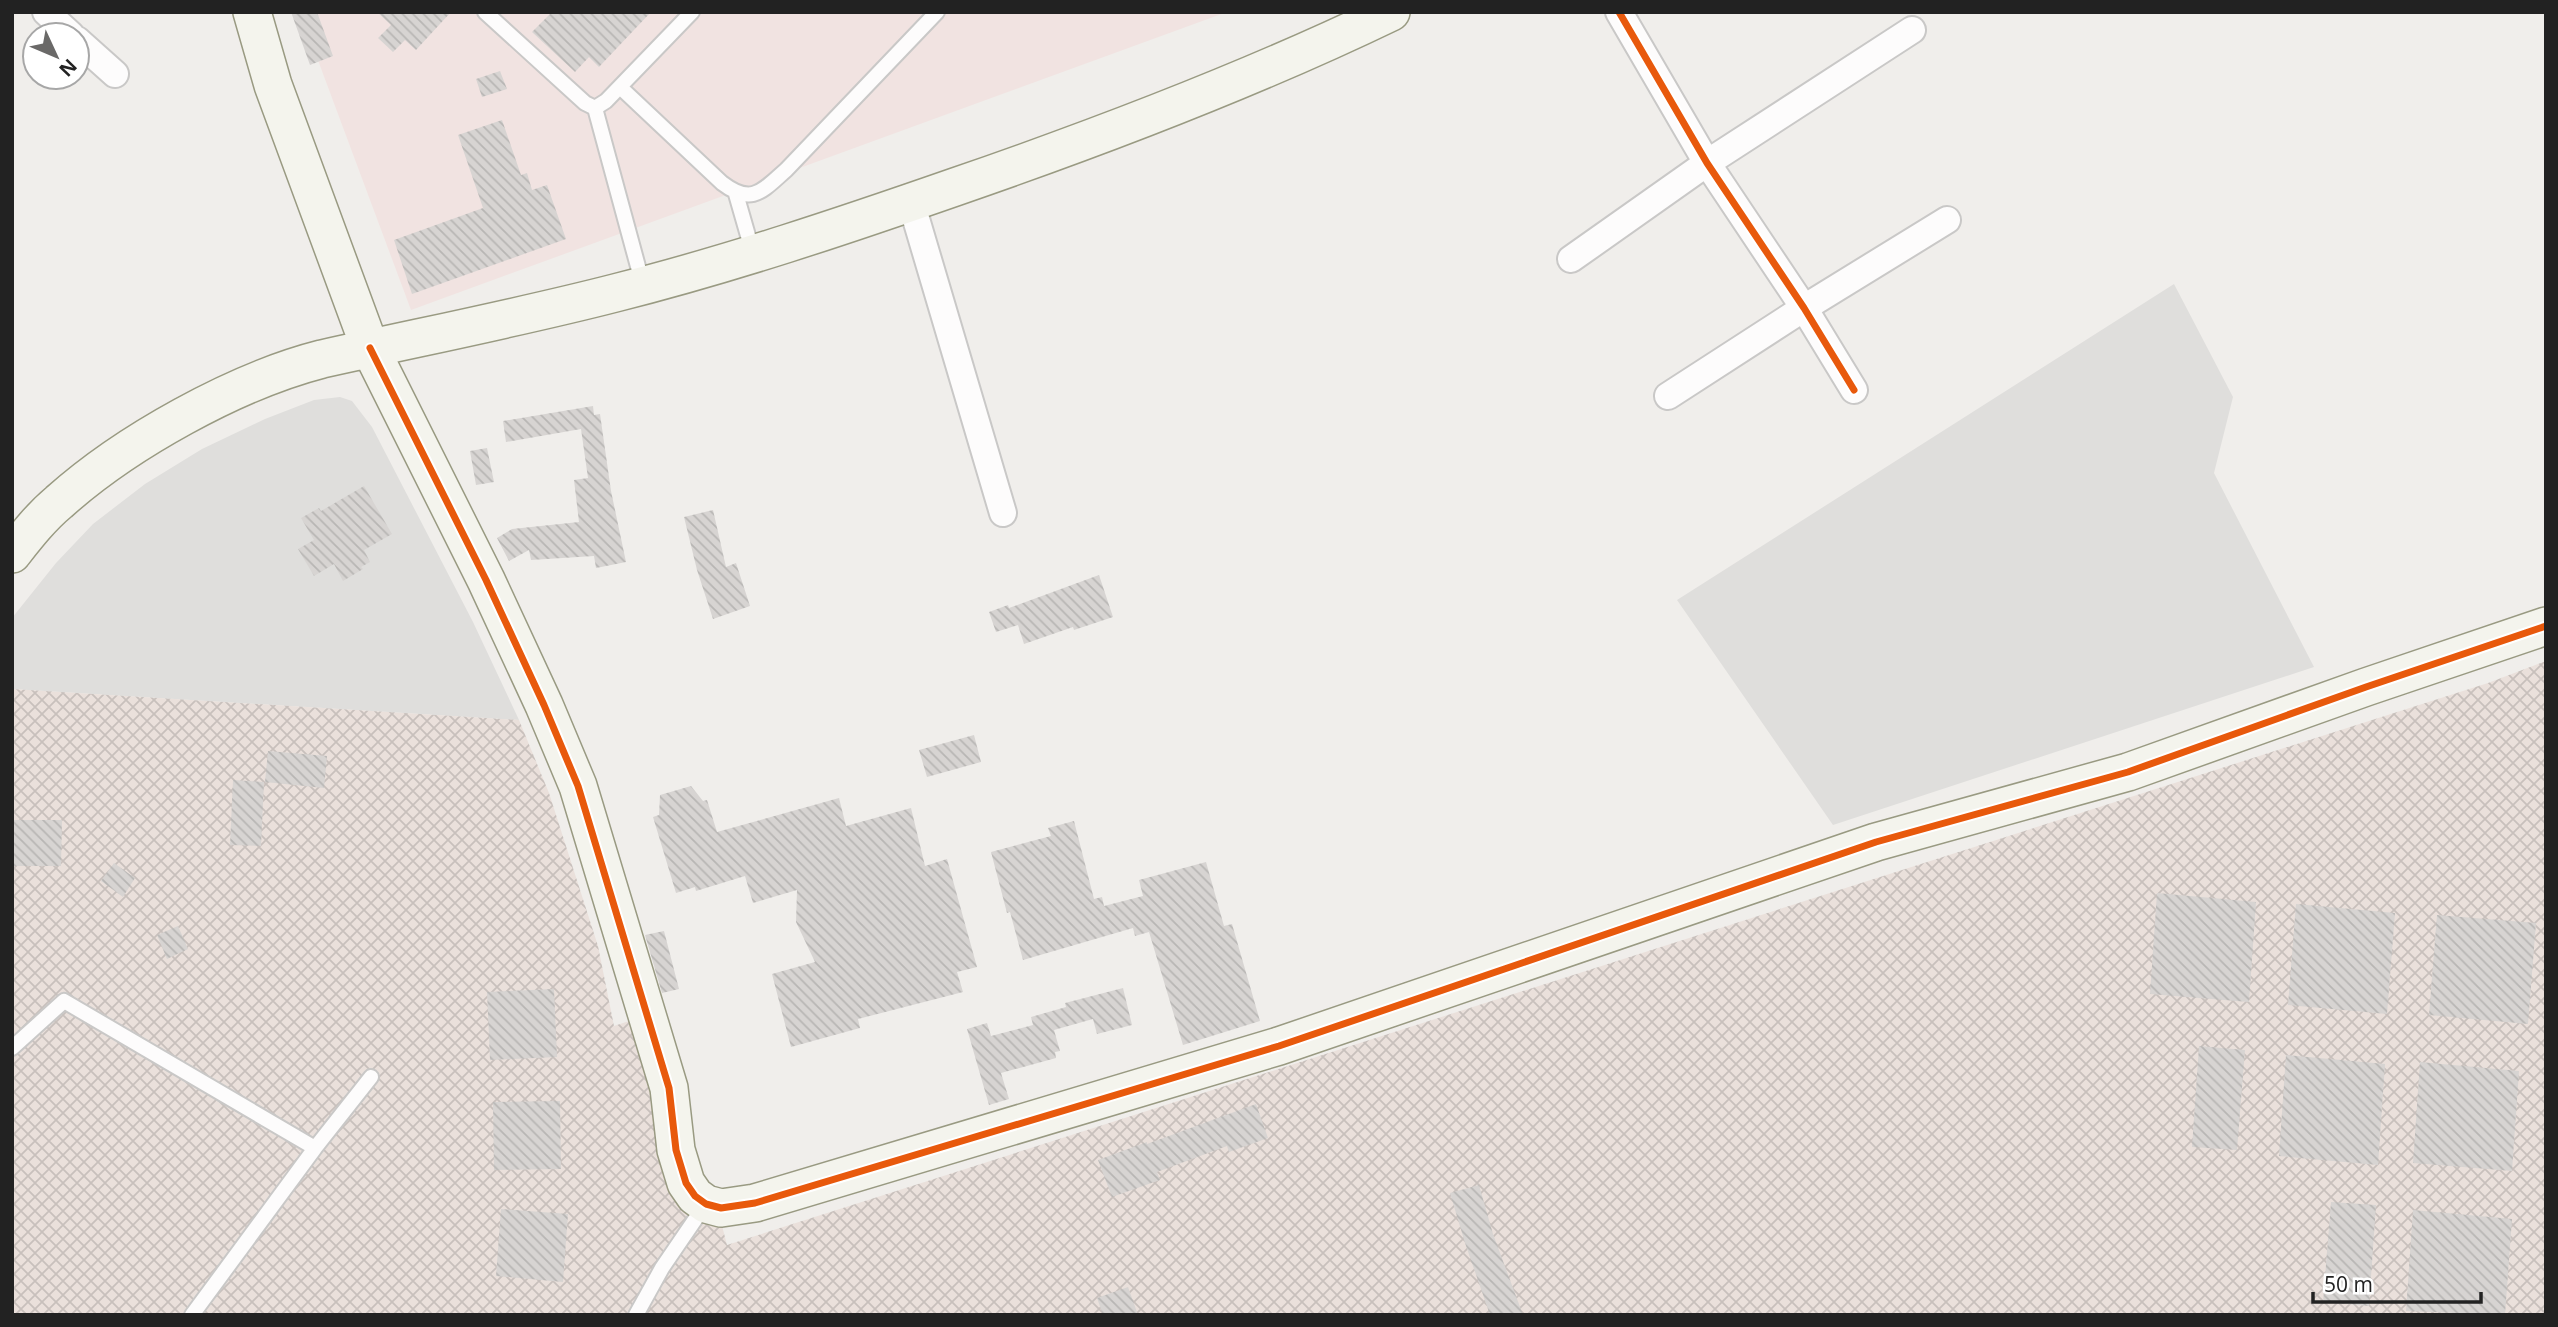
<svg xmlns="http://www.w3.org/2000/svg" width="2558" height="1327" viewBox="0 0 2558 1327" font-family="'Open Sans',sans-serif">
<style>
.residential{fill:#dfdedc}
.commercial{fill:#f1e3e1}
.military{fill:url(#military-cross-hatch)}
.building{fill:url(#building-back-hatch)}
.lines{fill:none;stroke-linecap:round;stroke-linejoin:round}
.lane-casing{stroke:#c9c8c7;stroke-width:18}
.street-casing{stroke:#c9c8c7;stroke-width:30}
.secondary-casing{stroke:#999a82;stroke-width:40}
.lane{stroke:#fdfcfc;stroke-width:14}
.street{stroke:#fdfcfc;stroke-width:26}
.secondary{stroke:#f4f4ed;stroke-width:37}
.cycleway-casing{stroke:#fff;stroke-width:11}
.cycleway{stroke:#e8590c;stroke-width:7}
</style>
<defs>
<pattern id="military-cross-hatch" width="8" height="8" patternUnits="userSpaceOnUse" patternTransform="scale(1.75)"><rect width="8" height="8" fill="#eae0db"/><path d="M0 0l8 8M0 8l8-8" fill="none" stroke="#c8c0bc"/></pattern>
<pattern id="building-back-hatch" width="6" height="6" patternUnits="userSpaceOnUse" patternTransform="scale(1.75)"><rect width="6" height="6" fill="#d7d4d2"/><path d="M-1 5l2 2M0 0l6 6M5-1l2 2" fill="none" stroke="#b8b6b4"/></pattern>
</defs>
<rect width="100%" height="100%" fill="#f0eeeb"/>
<path class="residential" d="M2174 284 2233 397 2214 473 2314 667 1833 825 1677 600Z
M340 397 352 401 372 427 473 622 519 720 12 689V618L56 563 93 524 145 484 202 449 265 419 314 400Z"/>
<path class="commercial" d="M300 12H1227L411 310Z"/>
<path class="military" d="M2546 661V1315H12V689L519 720 549 793 598 946 614 1026 665 1009 686 1079 694 1152 704 1179 712 1187 727 1245 2488 683Z"/>
<path class="building" d="M291 12H317L333 56 310 65Z
M377 12H451L416 50 405 40 393 52 378 38 391 25Z
M552 12H651L599 67 589 57 575 72 532 32Z
M500 71 507 89 482 97 476 79Z
M502 120 521 175 527 173 532 190 547 185 566 239 412 294 394 240 483 208 458 135Z
M593 406 594 415 600 414 611 491 626 562 596 568 594 556 531 560 529 550 509 561 497 538 512 529 579 522 574 480 588 478 581 429 506 442 503 421Z
M487 448 494 482 476 485 470 451Z
M364 486 392 534 364 550 370 562 361 567 363 569 343 581 334 564 314 576 298 549 314 540 301 518 319 508 321 511Z
M713 510 726 567 736 563 750 606 713 619 697 570 684 517Z
M1099 575 1113 617 1074 630 1073 627 1024 644 1018 625 996 632 989 612 1008 605 1009 608Z
M974 735 981 762 927 777 919 750Z
M268 751 327 756 324 788 265 782Z
M233 780 264 782 261 846 230 845Z
M691 786 703 801 707 800 717 832 839 798 846 826 911 808 925 866 947 859 977 967 957 972 963 992 858 1019 860 1028 791 1047 772 974 815 962 796 922 797 890 753 903 745 876 696 891 695 887 676 893 653 817 659 815 660 795Z
M12 820H62L61 866H12Z
M1074 821 1094 899 1102 897 1104 906 1143 896 1139 880 1206 862 1224 926 1232 924 1260 1021 1183 1045 1149 932 1135 936 1133 928 1023 960 1010 912 1007 913 991 852 1051 836 1048 828Z
M114 863 135 878 123 897 101 881Z
M2157 893 2256 902 2249 1002 2150 994Z
M2296 904 2395 913 2387 1014 2288 1005Z
M2437 915 2536 923 2528 1024 2429 1015Z
M178 926 188 949 167 959 157 935Z
M664 931 679 989 662 993 645 935Z
M1123 988 1132 1025 1097 1034 1093 1019 1054 1030 1060 1051 1055 1052 1056 1058 1001 1073 1009 1099 989 1105 967 1029 987 1023 991 1036 1033 1025 1031 1017 1066 1007 1065 1003Z
M554 989 557 1057 490 1060 487 992Z
M2199 1046 2245 1050 2237 1150 2192 1147Z
M2286 1055 2385 1064 2378 1165 2279 1156Z
M2420 1062 2519 1071 2512 1171 2413 1163Z
M560 1101 561 1169 494 1170 493 1102Z
M1256 1104 1268 1138 1229 1152 1227 1146 1157 1172 1160 1180 1112 1197 1098 1160 1147 1142V1144Z
M1479 1185 1493 1234 1523 1315H1490L1465 1243 1450 1193Z
M2331 1202 2376 1205 2369 1306 2323 1302Z
M501 1209 568 1214 563 1282 496 1276Z
M2413 1210 2512 1219 2505 1315 2406 1311Z
M1128 1287 1138 1315H1103L1097 1298Z"/>
<g class="lines">
<defs>
<path id="lane" d="M485 12 585 103 595 108 606 101 692 12
M620 87 722 183C752 206 762 191 786 170L937 12
M595 108 643 285
M736 194 753 253
M12 1048 64 1001 315 1148
M192 1315 315 1148 371 1077
M636 1315 662 1268 705 1205"/>
<path id="street" d="M46 12 71 35
M1619 12 1707 163 1804 308 1854 390
M77 40 115 74
M911 202 1003 513
M1571 259 1707 163 1912 30
M1668 396 1804 308 1947 220"/>
<path id="secondary" d="M252 12 273 85 370 348 486 580 544 705 578 786 669 1088 676 1150 686 1183 695 1196 706 1204 721 1208 755 1203 1279 1046 1876 842 2128 772 2366 687 2546 626
M12 554C27 535 41 517 59 502 126 442 236 381 322 359 420 337 518 318 615 293 730 264 843 226 955 187 1103 136 1250 80 1391 12"/>
</defs>
<use href="#lane" class="lane-casing"/>
<use href="#street" class="street-casing"/>
<use href="#secondary" class="secondary-casing"/>
<use href="#lane" class="lane"/>
<use href="#street" class="street"/>
<use href="#secondary" class="secondary"/>
<defs>
<path id="cycleway" d="M1619 12 1707 163 1804 308 1854 390
M370 348 486 580 544 705 578 786 669 1088 676 1150 686 1183 695 1196 706 1204 721 1208 755 1203 1279 1046 1876 842 2128 772 2366 687 2546 626"/>
</defs>
<use href="#cycleway" class="cycleway-casing"/>
<use href="#cycleway" class="cycleway"/>
</g>
<rect width="2558" height="1327" fill="none" stroke="#222222" stroke-width="28"/>
<g transform="translate(56 56) rotate(134)"><circle r="33" fill="#ffffff" stroke="#a7a7a7" stroke-width="2"/>
<path d="M0-5L12 26L0 18L-12 26Z" fill="#6a6968"/>
<text y="-10" font-size="19" font-weight="bold" text-anchor="middle" fill="#222222">N</text>
</g>
<path d="M2313 1292v10h168v-10" fill="none" stroke="#222222" stroke-width="3.5"/>
<text x="2324" y="1292" font-size="21" fill="#222222" stroke="#ffffff" stroke-width="5" paint-order="stroke">50 m</text>
</svg>
